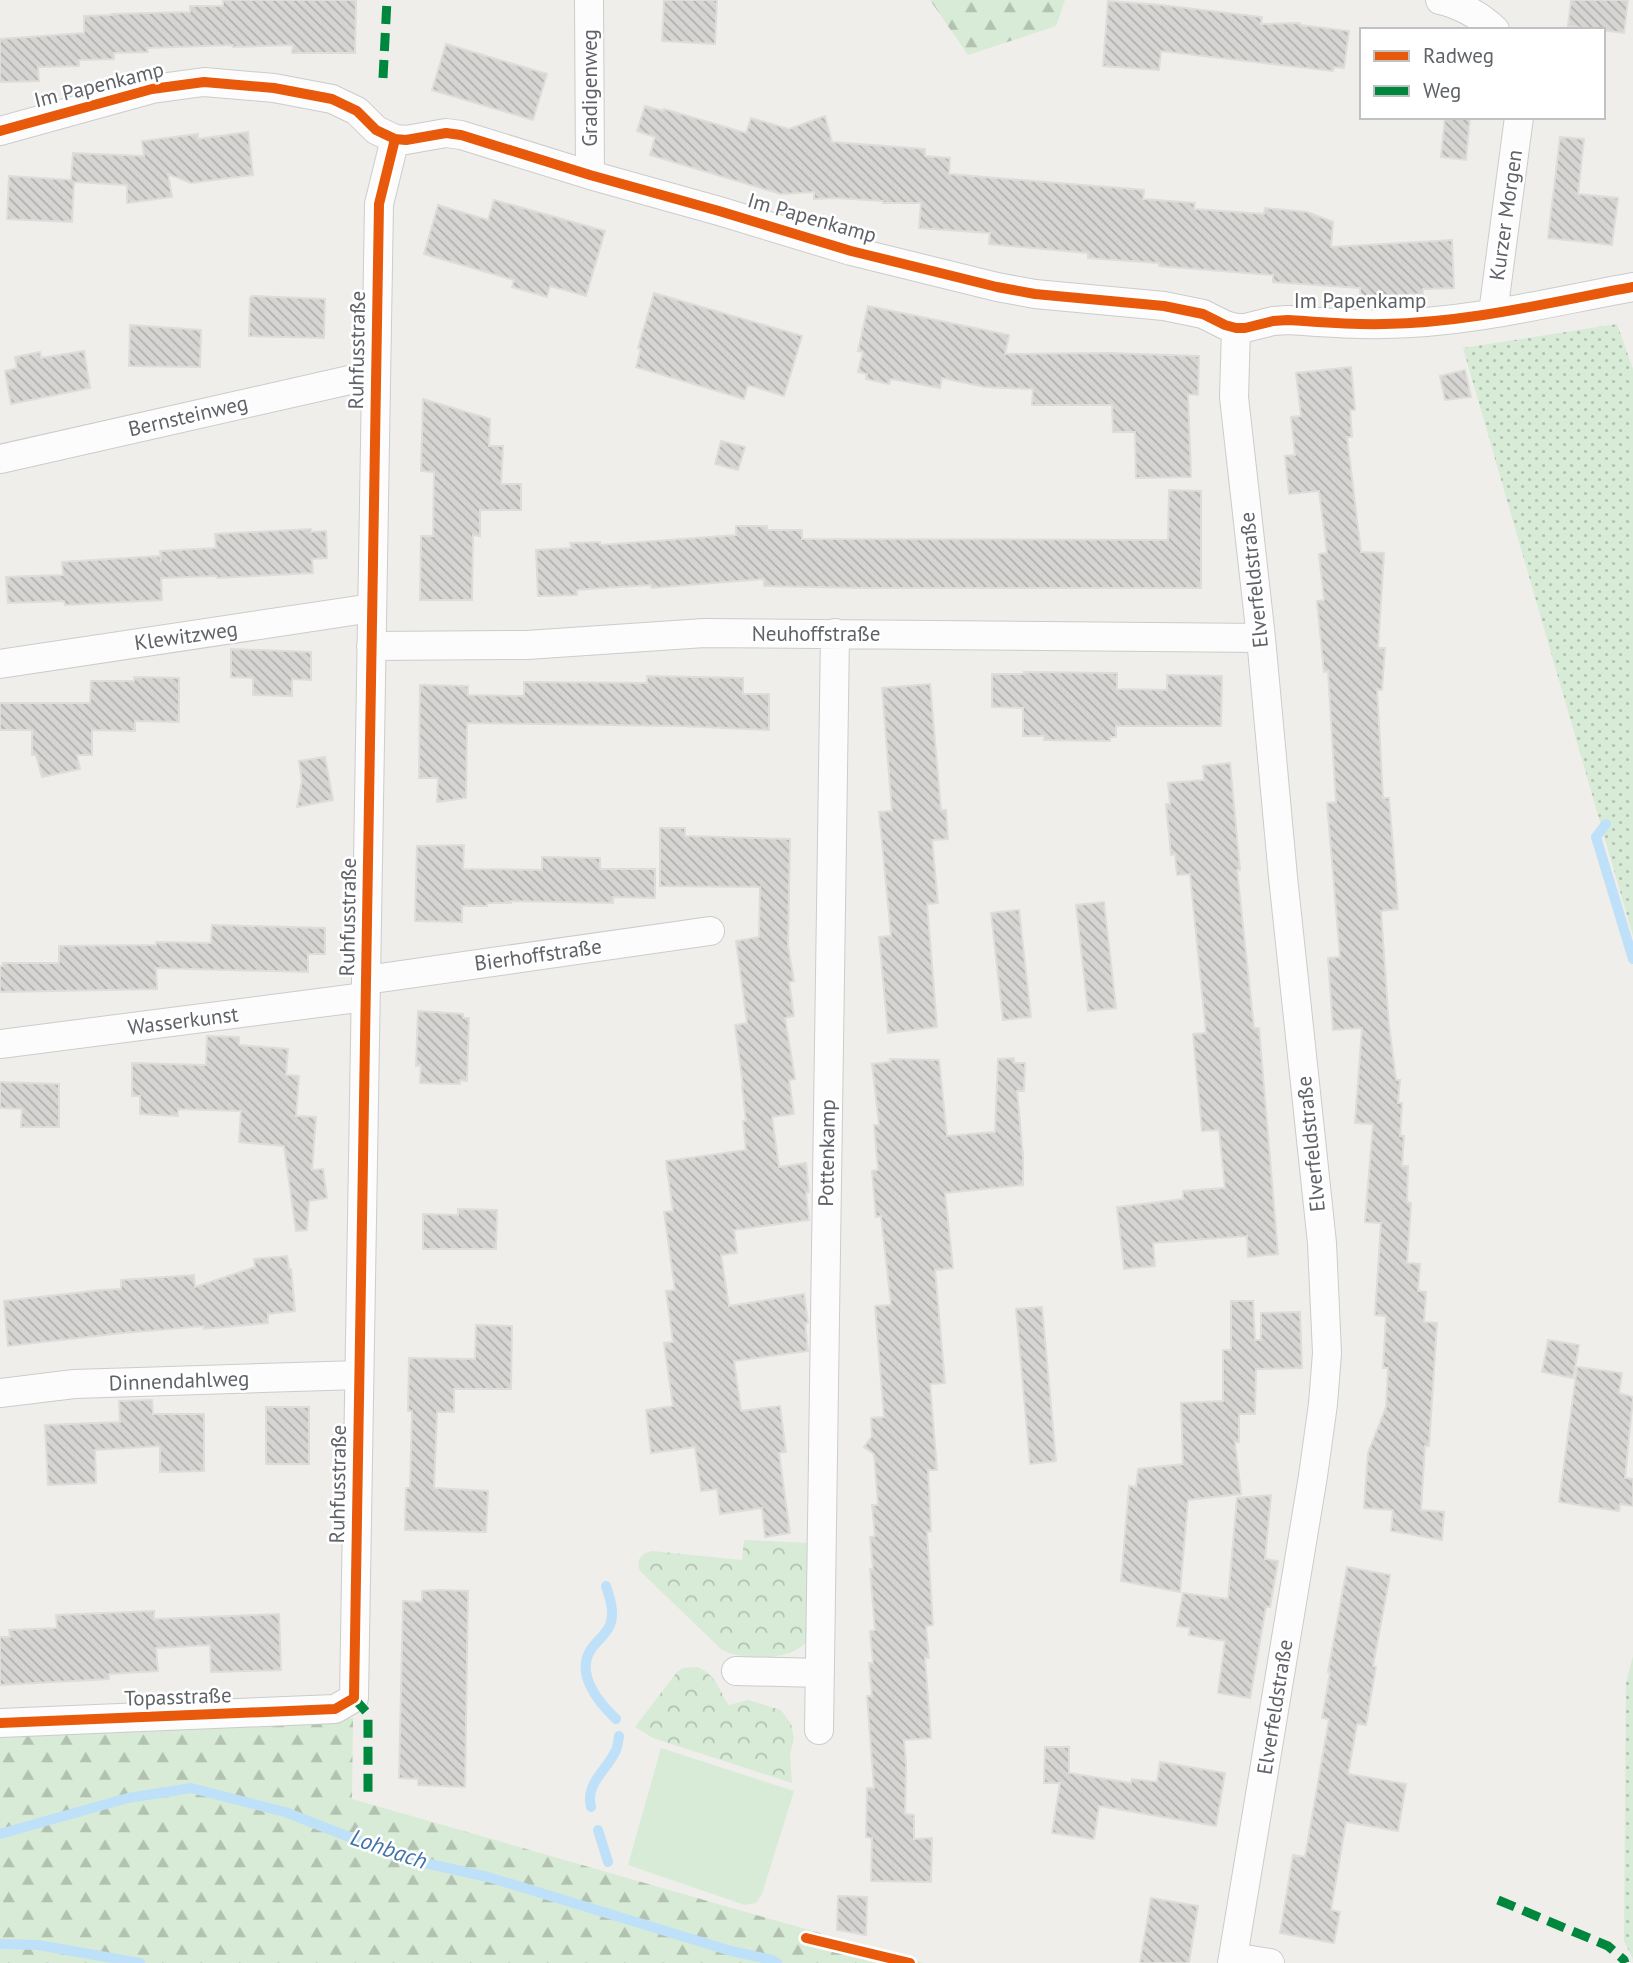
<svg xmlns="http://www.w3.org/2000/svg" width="1633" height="1963" viewBox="0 0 1633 1963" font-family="'PT Sans',sans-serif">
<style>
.grass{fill:url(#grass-dots)}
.forest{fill:url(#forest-firs)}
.park{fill:url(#park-crowns)}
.pitch{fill:#d8ebd6}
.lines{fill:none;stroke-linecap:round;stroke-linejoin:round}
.stream{stroke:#bfe0f9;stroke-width:10}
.building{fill:url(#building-back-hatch);stroke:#deddd9;stroke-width:2}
.street-casing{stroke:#cbcccc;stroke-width:30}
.street{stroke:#fdfcfc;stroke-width:28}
.quiet{stroke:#00873e;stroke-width:9;stroke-dasharray:18 9;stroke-linecap:butt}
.cycleway-casing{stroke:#fff;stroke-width:15}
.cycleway{stroke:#e8590c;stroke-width:10}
.labels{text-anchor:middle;stroke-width:5;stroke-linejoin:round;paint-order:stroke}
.street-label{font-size:21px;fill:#5f6368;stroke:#fff}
.water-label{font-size:23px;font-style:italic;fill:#4174aa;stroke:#fff}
</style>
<defs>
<pattern id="grass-dots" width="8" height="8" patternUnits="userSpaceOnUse" patternTransform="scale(1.75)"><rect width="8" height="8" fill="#d8ebd6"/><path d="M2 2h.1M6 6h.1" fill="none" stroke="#b2c2b1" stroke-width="1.8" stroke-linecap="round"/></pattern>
<pattern id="forest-firs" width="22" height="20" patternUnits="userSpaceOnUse" patternTransform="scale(1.75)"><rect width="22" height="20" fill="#d8ebd6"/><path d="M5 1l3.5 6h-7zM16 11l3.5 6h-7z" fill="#b2c2b1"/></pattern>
<pattern id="park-crowns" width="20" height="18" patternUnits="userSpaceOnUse" patternTransform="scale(1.75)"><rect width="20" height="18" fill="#d8ebd6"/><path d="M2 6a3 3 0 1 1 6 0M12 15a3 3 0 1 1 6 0" fill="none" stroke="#b2c2b1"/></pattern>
<pattern id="building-back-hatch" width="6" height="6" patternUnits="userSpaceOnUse" patternTransform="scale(1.75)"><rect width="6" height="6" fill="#d6d5d3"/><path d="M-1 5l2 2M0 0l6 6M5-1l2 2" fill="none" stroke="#b1b0af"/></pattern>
</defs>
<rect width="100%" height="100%" fill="#efeeea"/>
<path class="grass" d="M1617 324 1633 369V936L1463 348Z
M1633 1656V1959L1624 1941 1626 1682Z"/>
<path class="forest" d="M930 0H1065L1056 26 968 55Z
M353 1718 352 1799 924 1963H0V1726Z"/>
<path class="park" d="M744 1540 810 1543 809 1639C792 1662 746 1661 722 1650L640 1571C635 1560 642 1553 652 1551L742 1560Z
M698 1667C718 1677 717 1688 729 1705L748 1700 781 1710 791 1724 794 1738 790 1755 792 1783 653 1738 635 1727 677 1672 683 1668Z"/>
<path class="pitch" d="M661 1748 794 1791 762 1894 756 1903 745 1905 628 1865Z"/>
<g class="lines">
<path class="stream" d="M1606 824 1596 837 1633 959
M606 1586C610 1598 615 1613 610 1625 606 1635 595 1642 590 1651 576 1675 599 1703 616 1719
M591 1807C585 1784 606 1771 615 1752 618 1748 618 1741 619 1736
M598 1830 608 1862
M0 1834 128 1798 191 1788 285 1812 375 1847 425 1863 488 1877 731 1951 772 1960 777 1963
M0 1944 38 1945 140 1963"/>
</g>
<path class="building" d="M223 0H356L355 53H292L293 45 233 47V45L147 48 148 52 114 53V59L79 60V66L38 67 39 81 0 82V39L84 33V16L112 15V14L190 12V6H223Z
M664 0H717L715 44 662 41Z
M1571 0H1628L1624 33 1568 26Z
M1108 1 1161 5 1262 17 1261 24 1300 23V25L1349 31 1344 68 1334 67 1333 71 1161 51 1159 70 1103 66Z
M446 44 547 74 533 120 432 90Z
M645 106 663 111 664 109 746 133 751 118 789 129 825 116 832 142 925 149V156L950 158 949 174 1144 190 1143 199 1195 203 1194 209 1264 214 1265 208 1307 212 1333 222 1331 247 1452 240 1454 288 1423 289V294L1360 297V288L1273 282V275L1159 266V263L1088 258V253L989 244 990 233 919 228 921 203H883V201L836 198 814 199V192L781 194 650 155 655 137 637 131Z
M1445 117H1470L1466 160 1441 157Z
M248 132 253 175 191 183 168 174 172 197 127 203V185L74 182 72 222 7 219 9 176 71 180 73 153 144 156 142 141 198 134V139Z
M1560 137 1584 139 1578 194 1618 198 1612 245 1548 238Z
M494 200 605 231 586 296 550 286 547 297 512 287 514 280 424 254 438 205 488 220Z
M654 293 802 336 784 396 748 385 744 399 636 367 641 349 638 348Z
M252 296 325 299 324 338 249 336 250 298Z
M868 306 1009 335 1005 354 1108 353 1199 356 1198 395 1188 394 1191 477 1136 478 1135 432H1113L1112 405H1032L1033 389 985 387 942 378 940 388 891 379 889 384 866 379 867 374 858 372 863 352 858 351Z
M130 325 201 330 200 367 129 366Z
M84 351 90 388 11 404 5 371 17 368 15 357 40 352 41 358Z
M1351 367 1355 410H1350L1352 437H1347L1361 552 1384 553 1378 648H1385L1382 690 1377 689 1383 798H1389L1398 909 1381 911 1389 1026 1396 1080H1400L1398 1103H1402L1400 1136H1404L1402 1166H1408L1407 1202 1411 1203 1407 1263 1420 1264 1418 1291 1426 1292 1424 1322 1437 1323 1429 1446H1425L1421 1510 1444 1512 1442 1540 1391 1531 1393 1510 1364 1508 1368 1453 1386 1407 1388 1368H1383L1386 1316 1375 1315 1381 1223 1365 1222 1373 1124 1355 1123 1362 1028 1333 1030 1328 958 1340 957 1327 803 1336 802 1328 671 1324 672 1317 601 1324 600 1319 554 1327 553 1319 491 1289 494 1285 456 1295 455 1291 417 1301 416 1296 373Z
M1465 370 1471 397 1445 400 1440 376Z
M423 399 490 419 489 446H503L501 484H521V510H480V536L473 535 472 600H420L421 536H433L434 472 421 471Z
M721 441 745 447 738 470 715 464Z
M1169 490 1201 491V588H865L764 586V579L652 588 651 585 603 588 577 590V595L538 596 536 550 571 548 570 543 600 542V545L736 535V526H767V530H802V539L1168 540Z
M311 529V532L326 531 327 558 312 559 313 573 217 578V576L161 578 162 600 65 605 64 601 8 603 6 577 63 575 62 562 160 556 161 562 160 551 216 548 215 534Z
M231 649 311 652V680L292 679V696L253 695V678L231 677Z
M1024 672 1117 673V689L1167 690V675L1222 676 1221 726H1116V737H1110V741L1044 740V736H1023V708L992 707V674H1024Z
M647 676 743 678V694H769V730L680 726 467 723 466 798 437 802 438 778H419L420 685 468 686V695L524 696V682L647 683Z
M134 677 179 678V722L135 721V731L92 730V755H77L80 769 42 777 36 755H32V730H0V703H90L91 681H134Z
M930 684 941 810H946L948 839 932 840 938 903 927 904 937 1027 888 1033 879 937 891 936 879 812 892 811 882 688Z
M325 757 333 800 297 807 302 781 299 761Z
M1230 763 1240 870H1237L1254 1028H1259L1278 1254 1248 1257 1247 1236 1153 1243 1155 1266 1124 1269 1117 1207 1183 1199V1191L1225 1188 1219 1130 1202 1131 1193 1034 1206 1033 1190 874 1177 875 1175 854 1171 855 1166 804H1170L1168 783 1204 780 1203 766Z
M660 828H685V836L790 839 788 946 794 981 789 982 794 1016 785 1018 795 1079 789 1080 794 1114 772 1117 779 1167 806 1163 809 1192 806 1193 809 1220 734 1230 737 1253 721 1255 729 1306 804 1294 808 1323H805L808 1351 734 1361 741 1411 780 1406 786 1452 779 1453 790 1533 765 1537 762 1508 720 1514 717 1489 701 1491 695 1447 651 1453 646 1410 673 1406 664 1343 673 1342 666 1291 675 1290 664 1212 673 1211 666 1161 746 1150 743 1121H746L742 1086H743L735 1025 747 1023 736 941 759 937 760 887 660 886Z
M464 845 463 869 542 870V857L600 858V869H655V898L613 897V903L511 901V903H487V906H462V922L415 921 417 846Z
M1104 902 1116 1008 1088 1011 1076 905Z
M1019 910 1031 1017 1003 1020 991 913Z
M212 925 325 928V954H308V972L156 968 157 989 0 992V966H3V963H59V946L156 945V942L211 943Z
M418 1011 463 1014V1018H469L467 1081 460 1080V1084L420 1083 421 1065 416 1066Z
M207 1036 239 1037V1045L288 1049 286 1075 299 1076 296 1116 316 1117 312 1170 323 1169 327 1198 309 1201 307 1230 296 1231 284 1146 239 1142 241 1111 178 1109V1116L140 1114V1096H132V1063L206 1065Z
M1014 1058V1063H1025L1024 1091H1017L1023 1156V1185L945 1193 953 1268 935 1270 945 1383 930 1384 937 1470H928L931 1531 927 1532 933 1625 926 1626 929 1658H925L931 1738 904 1740 906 1764 905 1814 914 1815V1839L932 1838 931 1882 871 1881 872 1838 866 1837 867 1788H874L867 1696H872L869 1663H873L870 1631 875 1630 870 1569H873L870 1537 875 1536 872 1505H878L874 1454 864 1447 872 1436 871 1418 884 1417 875 1306 891 1305 881 1216 876 1217 872 1171 878 1170 874 1125H879L872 1064 891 1062 890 1059 939 1060 947 1136 995 1132 998 1059Z
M0 1082 59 1084V1127H21L22 1109 0 1108Z
M458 1209 497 1210 496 1249H423V1214L458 1215Z
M287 1256 289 1269H291L295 1311 268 1314V1323L204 1329V1326L123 1333 8 1346 4 1301 101 1290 121 1289V1280L194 1275 195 1287 255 1267 254 1259Z
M1231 1301H1253L1255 1340H1261V1313L1300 1312 1302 1368 1256 1369 1255 1414H1239V1442H1235L1241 1494 1188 1500 1180 1592 1121 1581 1129 1486 1136 1487 1138 1469 1183 1464 1181 1403 1223 1401V1350H1231Z
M1042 1307 1056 1461 1030 1464 1016 1309Z
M476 1325 512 1326 511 1389H454V1412H437L434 1488 488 1491 486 1532 405 1530 406 1488H410L412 1411H408L409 1358 475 1359Z
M1548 1340 1579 1345 1573 1378 1542 1372Z
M1577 1367 1622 1373 1619 1393 1633 1397 1625 1478 1633 1479V1506L1620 1504 1619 1511 1559 1502Z
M152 1400 153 1414H204V1471L160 1472V1446L95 1450 96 1483 48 1485 45 1425 120 1422 119 1401Z
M266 1407H309V1464H266Z
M1271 1495 1265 1559 1278 1561 1270 1607H1266L1250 1698 1218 1693 1225 1641 1189 1635 1190 1628 1177 1626 1183 1593 1228 1599 1237 1498Z
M1347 1567 1390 1575 1373 1666 1376 1667 1366 1725 1357 1724 1348 1774 1406 1784 1398 1831 1346 1822 1331 1910 1340 1912 1334 1943 1280 1933 1293 1855 1305 1857 1329 1719 1322 1718 1330 1673 1328 1672Z
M439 1590 468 1591 465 1787 418 1785V1779L399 1778 403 1601 422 1602V1591Z
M154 1611V1619L279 1614 281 1670 211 1672 210 1645 156 1648 158 1671 109 1674V1679L0 1685V1637H10L9 1630 57 1628 56 1615Z
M1045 1747H1069V1773L1131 1783 1132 1779 1157 1782 1160 1762 1225 1773 1216 1826 1099 1806 1094 1839 1052 1833 1060 1783H1044Z
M838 1896 867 1897 866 1935 837 1930Z
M1151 1898 1198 1906 1189 1963H1140Z"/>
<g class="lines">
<defs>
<path id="street" d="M589 0 590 175
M1440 0C1459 4 1481 16 1495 30
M0 131 152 89 204 82 274 88 332 99 357 111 376 130 395 139 406 140 446 133 461 135 590 175 719 211 851 251 997 287 1035 294 1164 306 1203 314 1225 325 1236 328H1245L1273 321 1288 320C1320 322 1352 325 1384 324 1468 323 1551 302 1633 287
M1493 313 1519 117
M0 459 376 374
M371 646 527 645 704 633 1261 638
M0 664 372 608
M366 980 710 931
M0 1044 365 997
M0 1393 74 1384 359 1375
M736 1671 820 1673
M0 1723 335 1709 354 1698 379 204 395 139
M819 1730 835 633
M1233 1957 1270 1963
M1232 1963 1313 1476 1323 1404 1327 1353 1322 1243 1283 877 1261 638 1234 397 1236 328"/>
</defs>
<use href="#street" class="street-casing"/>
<use href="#street" class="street"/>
<path class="quiet" d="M383 78 387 0
M354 1698 368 1714V1792
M1498 1900 1608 1946 1624 1960 1625 1963"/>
<defs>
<path id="cycleway" d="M0 131 152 89 204 82 274 88 332 99 357 111 376 130 395 139 406 140 446 133 461 135 590 175 719 211 851 251 997 287 1035 294 1164 306 1203 314 1225 325 1236 328H1245L1273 321 1288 320C1320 322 1352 325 1384 324 1468 323 1551 302 1633 287
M0 1723 335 1709 354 1698 379 204 395 139
M806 1938 910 1963"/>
</defs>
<use href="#cycleway" class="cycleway-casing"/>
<use href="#cycleway" class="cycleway"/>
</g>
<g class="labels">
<g class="street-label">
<text transform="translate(99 85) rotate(-14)" y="7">Im Papenkamp</text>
<text transform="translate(590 88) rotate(-90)" y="7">Gradigenweg</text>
<text transform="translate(1506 215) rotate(-82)" y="7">Kurzer Morgen</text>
<text transform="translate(812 218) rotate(16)" y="7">Im Papenkamp</text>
<text x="1360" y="308">Im Papenkamp</text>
<text transform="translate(357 350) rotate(-89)" y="7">Ruhfusstraße</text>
<text transform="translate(188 416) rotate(-13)" y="7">Bernsteinweg</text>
<text transform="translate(1254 580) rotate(-96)" y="7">Elverfeldstraße</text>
<text x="816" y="641">Neuhoffstraße</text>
<text transform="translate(186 636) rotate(-8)" y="7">Klewitzweg</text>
<text transform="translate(348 917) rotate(-89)" y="7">Ruhfusstraße</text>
<text transform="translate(538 955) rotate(-8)" y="7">Bierhoffstraße</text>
<text transform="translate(183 1021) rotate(-7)" y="7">Wasserkunst</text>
<text transform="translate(1311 1144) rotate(-96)" y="7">Elverfeldstraße</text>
<text transform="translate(827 1153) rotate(-89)" y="7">Pottenkamp</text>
<text transform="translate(179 1381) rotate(-2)" y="7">Dinnendahlweg</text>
<text transform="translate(338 1484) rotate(-89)" y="7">Ruhfusstraße</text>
<text transform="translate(178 1697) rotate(-2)" y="7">Topasstraße</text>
<text transform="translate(1275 1707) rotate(-81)" y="7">Elverfeldstraße</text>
</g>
<g class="water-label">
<text transform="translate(389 1849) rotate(19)" y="8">Lohbach</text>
</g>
</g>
<rect x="1360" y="28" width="245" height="91" fill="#ffffff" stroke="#bfc1c3" stroke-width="2"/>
<rect x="1374" y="51" width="35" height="10" fill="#e8590c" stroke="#bfc1c3" stroke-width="2"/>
<text x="1423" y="63" font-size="21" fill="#5f6368">Radweg</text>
<rect x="1374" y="86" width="35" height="10" fill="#00873e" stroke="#bfc1c3" stroke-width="2"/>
<text x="1423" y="98" font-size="21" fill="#5f6368">Weg</text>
</svg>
